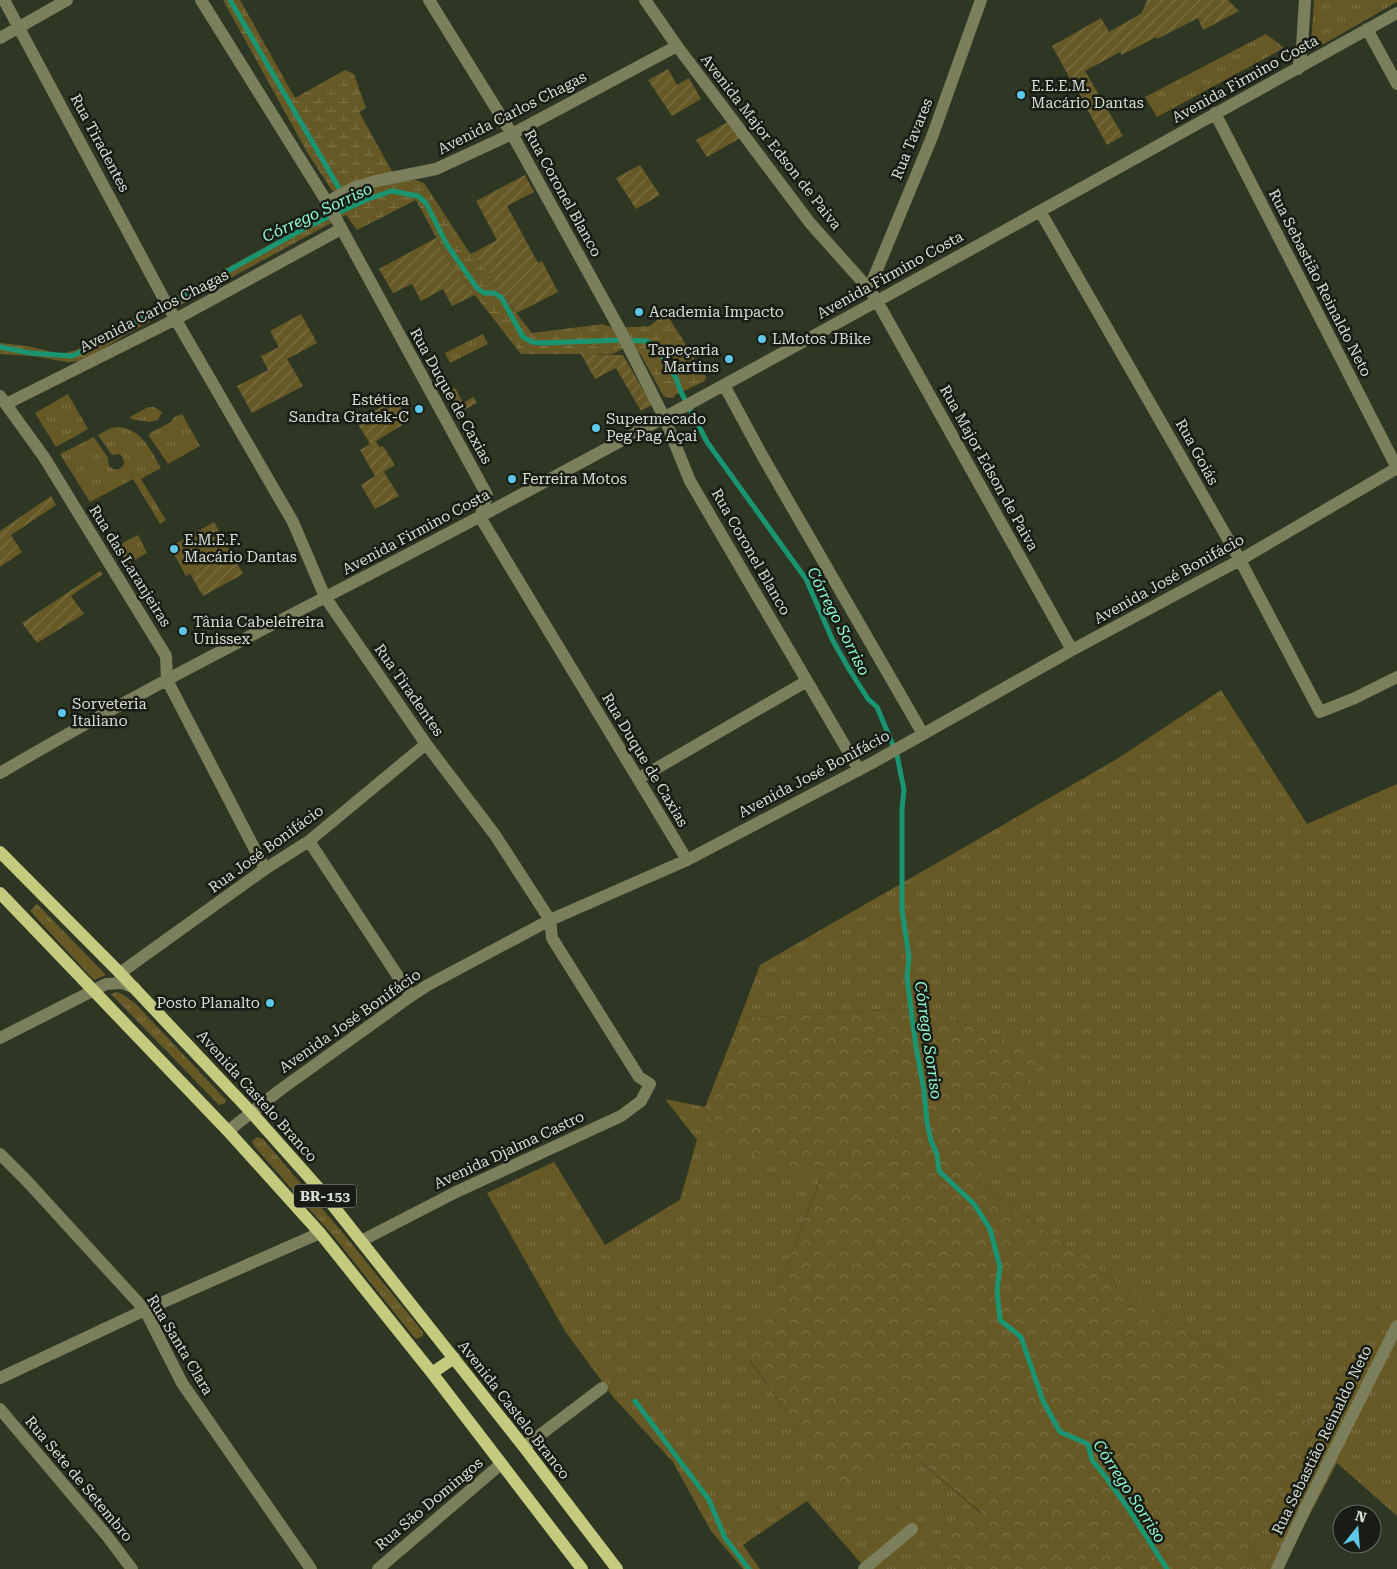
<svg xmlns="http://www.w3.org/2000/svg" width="1397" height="1569" viewBox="0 0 1397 1569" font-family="'Roboto Serif',serif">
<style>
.grass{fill:url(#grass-tufts)}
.forest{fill:url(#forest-crowns)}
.wetland{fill:url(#wetland-marsh)}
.garden{fill:url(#garden-furrows)}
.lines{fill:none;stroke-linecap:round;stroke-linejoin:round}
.stream{stroke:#1a9571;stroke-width:5}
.minor{stroke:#7b7f5b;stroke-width:12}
.major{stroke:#c4cb7f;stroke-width:12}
.poi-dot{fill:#5dc7e8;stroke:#181c14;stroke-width:2}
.labels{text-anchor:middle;stroke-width:5;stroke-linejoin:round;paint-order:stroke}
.shield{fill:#181c14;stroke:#9ea499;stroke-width:1}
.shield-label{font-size:14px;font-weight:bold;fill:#d7ded2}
.street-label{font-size:15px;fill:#d7ded2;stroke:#181c14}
.poi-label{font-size:15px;fill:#d7ded2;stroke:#181c14;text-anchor:start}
.water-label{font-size:16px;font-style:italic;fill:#8efad1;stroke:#181c14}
</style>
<defs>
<pattern id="grass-tufts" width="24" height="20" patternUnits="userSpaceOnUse" patternTransform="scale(1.25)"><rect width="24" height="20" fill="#675926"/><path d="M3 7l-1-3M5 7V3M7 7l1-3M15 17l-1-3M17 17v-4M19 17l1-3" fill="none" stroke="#7c7045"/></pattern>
<pattern id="forest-crowns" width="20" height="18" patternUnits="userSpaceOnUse" patternTransform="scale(1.25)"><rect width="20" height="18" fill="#675926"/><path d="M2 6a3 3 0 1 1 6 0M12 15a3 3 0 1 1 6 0" fill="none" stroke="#7c7045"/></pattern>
<pattern id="wetland-marsh" width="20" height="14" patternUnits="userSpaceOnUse" patternTransform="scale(1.25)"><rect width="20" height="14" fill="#675926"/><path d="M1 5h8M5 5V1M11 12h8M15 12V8" fill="none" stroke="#7c7045"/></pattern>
<pattern id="garden-furrows" width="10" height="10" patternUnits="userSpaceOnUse" patternTransform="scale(1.25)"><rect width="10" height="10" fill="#675926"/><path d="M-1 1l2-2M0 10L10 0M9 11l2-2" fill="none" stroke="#7c7045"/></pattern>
</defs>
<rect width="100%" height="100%" fill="#2d3724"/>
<path class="grass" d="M1314 0H1397V2L1315 49 1311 47Z
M1266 34 1284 48 1157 117 1145 97Z
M483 334 488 344 450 363 445 353Z
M68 394 88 429 56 447 35 413Z
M148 407H154L162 412 158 420 149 422 131 419 130 417Z
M182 414 200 446 168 464 149 436 150 433 171 422 174 417Z
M118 427C143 430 149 448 161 468L141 479 166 520 160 524 133 479 90 502 60 454 94 437 108 458V462L110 467C115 471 121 470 124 464L123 457 119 454 112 455 98 435 111 428Z
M214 522 231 552 186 576 170 547Z
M138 535 147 553 128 564 117 546Z
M1221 690 1307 824 1397 784V1516L1337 1463 1281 1569H1245L1313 1424 978 1182 1042 1053 921 1008 740 1018 760 965 1117 759Z
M37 904 106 975 94 980 30 911Z
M117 992 122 994 136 1004 226 1100 225 1103 219 1105 217 1103 111 994Z
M665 1099 705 1107 725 1146 821 1177 750 1361 839 1485 906 1449 982 1514 935 1540 965 1569H864L865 1568 807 1501 743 1545 760 1569H743L711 1531 673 1462 614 1398 565 1331 487 1193 554 1162 605 1245 680 1200 697 1140Z
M257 1137 263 1139 343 1233 423 1332V1336L416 1339 413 1336 335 1238 254 1146 252 1141Z"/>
<path class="forest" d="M921 1008 1043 1053 978 1182 1313 1424 1245 1569H965L934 1540 982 1513 906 1449 839 1486 750 1360 821 1178 724 1146 705 1107 740 1018Z"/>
<path class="wetland" d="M223 0H240L295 98 345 70 354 74 366 108 359 112 393 173 334 192 331 189 307 152Z
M416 180 424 183 469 252 487 269 495 286 532 333 603 324 613 328 650 326 666 313 706 377 705 381 675 395 674 398 664 397 641 355 631 345C623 347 619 353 610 354H521L450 263 416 200 357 230 346 215 129 333 83 361 67 362 33 356 0 354V343L27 346 61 354 76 350 341 206V202C357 185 394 183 416 180Z"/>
<path class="garden" d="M1147 0H1228L1239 11 1203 30 1198 18 1157 39 1156 37 1122 55 1120 52 1085 71 1123 136 1107 145 1052 46 1101 18 1109 32 1142 13Z
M668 69 677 85 689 78 701 99 672 116 648 80Z
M730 121 742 137 707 157 696 140Z
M640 165 660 195 636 209 616 178Z
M525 175 534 192 507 206 538 263 542 261 558 292 517 313 495 286 487 269 471 254 497 240 476 201Z
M436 238 450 263 475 295 452 306 443 289 421 301 412 284 393 293 379 269Z
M301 314 317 343 287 359 303 386 252 413 237 386 268 370 261 356 279 347 270 331Z
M581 354 623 355 652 405 641 411 616 368 595 379Z
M455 388 463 403 473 397 477 403 460 412 448 391Z
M396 399 409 421 376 441 379 447 383 446 395 465 384 472 399 496 375 509 361 485 375 476 360 450 370 444 356 421Z
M51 496 56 505 11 535 22 552 0 567V531Z
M231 552 243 574 203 596 190 574Z
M100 571 103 574 71 596 84 614 37 643 22 623Z"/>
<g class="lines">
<path class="stream" d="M230 0 350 207
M0 347 30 353 72 356 87 349 307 227 368 199 392 191 418 196 426 203 447 245 477 288 484 293H494L501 297 523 337 532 342 542 343 621 340 647 341 656 347 676 378 681 392 707 442 806 579 833 641 849 669 868 699 877 707 897 755 904 790 902 808V910L909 957 907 978 916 1047 924 1090 927 1122 931 1141 937 1154 939 1171 974 1204 990 1229 1000 1267 997 1290 1000 1320 1021 1337 1043 1401 1060 1432 1088 1444 1092 1460 1105 1476 1128 1508 1167 1569
M635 1401 709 1500 725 1538 749 1569"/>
<path class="minor" d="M4 0 165 301 293 522 325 597 426 744 495 835 550 920 552 938 639 1077 650 1084 641 1101 621 1116 456 1192 361 1241
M201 0 327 202 487 495 480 517 687 860
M429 0 512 134 619 328 664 417 690 481 859 770
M645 0 677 46 810 223 869 289 877 301 1072 650
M1367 29 1397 84
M0 38 67 0
M1298 69 1302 47 1305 0
M1215 113 1397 468
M327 202 353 188 376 181 436 169 512 134 677 46
M1040 211 1240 560 1320 712 1355 698 1397 677
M869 289 932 137 981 0
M724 385 763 457 923 734
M0 396 44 457 166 656 167 680 265 869
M6 404 176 319 341 229
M0 773C156 681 319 602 479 517 787 353 1092 182 1397 13
M638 779 807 681
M309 841 411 996
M120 973 265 869 309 841 426 744
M0 1038 106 984 122 983 135 988
M228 1131 280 1090 411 996 428 985 550 920 687 860 872 763 1072 650 1240 560 1397 468
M0 1154 26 1180 145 1310 182 1383 311 1569
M0 1378 145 1310 320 1233
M0 1409 107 1536 132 1569
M524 1447 602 1388
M378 1569 501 1464
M864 1569 912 1529
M1277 1569 1307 1505 1397 1326"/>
<path class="major" d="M0 852 120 973 251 1112 323 1193 524 1447 617 1569
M0 893 228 1131 320 1233 432 1373 582 1569
M432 1373 454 1358"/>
</g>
<g class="poi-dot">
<circle cx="1021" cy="95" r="5"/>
<circle cx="639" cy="312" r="5"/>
<circle cx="762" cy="339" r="5"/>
<circle cx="729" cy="359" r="5"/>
<circle cx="419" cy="409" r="5"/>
<circle cx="596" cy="428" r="5"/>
<circle cx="512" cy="479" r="5"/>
<circle cx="174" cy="549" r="5"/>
<circle cx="183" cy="631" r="5"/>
<circle cx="62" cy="713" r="5"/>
<circle cx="270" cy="1003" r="5"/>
</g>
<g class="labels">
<rect class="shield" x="294" y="1184.5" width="62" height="23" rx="4"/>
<g class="shield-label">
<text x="325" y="1201">BR-153</text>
</g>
<g class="street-label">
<text transform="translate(1245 79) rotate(-29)" y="5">Avenida Firmino Costa</text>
<text transform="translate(512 113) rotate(-27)" y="5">Avenida Carlos Chagas</text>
<text transform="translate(912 139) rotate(-68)" y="5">Rua Tavares</text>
<text transform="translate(771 142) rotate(52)" y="5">Avenida Major Edson de Paiva</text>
<text transform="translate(100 143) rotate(62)" y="5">Rua Tiradentes</text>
<text transform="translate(563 193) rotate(61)" y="5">Rua Coronel Blanco</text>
<text transform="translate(890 275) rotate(-29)" y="5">Avenida Firmino Costa</text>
<text transform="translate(1320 283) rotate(63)" y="5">Rua Sebastião Reinaldo Neto</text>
<text transform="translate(154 311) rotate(-27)" y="5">Avenida Carlos Chagas</text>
<text transform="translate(451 396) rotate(61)" y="5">Rua Duque de Caxias</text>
<text transform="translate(1197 452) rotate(61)" y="5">Rua Goiás</text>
<text transform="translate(989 468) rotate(61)" y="5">Rua Major Edson de Paiva</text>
<text transform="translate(416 532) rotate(-28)" y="5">Avenida Firmino Costa</text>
<text transform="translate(751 552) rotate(60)" y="5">Rua Coronel Blanco</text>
<text transform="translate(130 566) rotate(58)" y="5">Rua das Laranjeiras</text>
<text transform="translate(1169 579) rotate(-29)" y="5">Avenida José Bonifácio</text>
<text transform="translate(409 690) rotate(55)" y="5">Rua Tiradentes</text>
<text transform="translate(645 760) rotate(59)" y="5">Rua Duque de Caxias</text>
<text transform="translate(814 774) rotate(-28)" y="5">Avenida José Bonifácio</text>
<text transform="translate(266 849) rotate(-36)" y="5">Rua José Bonifácio</text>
<text transform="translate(350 1021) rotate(-35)" y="5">Avenida José Bonifácio</text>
<text transform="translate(257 1096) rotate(48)" y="5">Avenida Castelo Branco</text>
<text transform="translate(509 1150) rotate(-25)" y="5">Avenida Djalma Castro</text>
<text transform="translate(180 1345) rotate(59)" y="5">Rua Santa Clara</text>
<text transform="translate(514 1410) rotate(52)" y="5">Avenida Castelo Branco</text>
<text transform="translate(1322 1440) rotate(-64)" y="5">Rua Sebastião Reinaldo Neto</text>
<text transform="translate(79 1479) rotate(50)" y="5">Rua Sete de Setembro</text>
<text transform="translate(429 1504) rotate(-40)" y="5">Rua São Domingos</text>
</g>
<g class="poi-label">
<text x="1031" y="91">E.E.E.M.<tspan x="1031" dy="17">Macário Dantas</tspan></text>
<text x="649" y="317">Academia Impacto</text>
<text x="772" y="344">LMotos JBike</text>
<text x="719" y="355" text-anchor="end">Tapeçaria<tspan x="719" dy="17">Martins</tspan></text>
<text x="409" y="405" text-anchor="end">Estética<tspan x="409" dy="17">Sandra Gratek-C</tspan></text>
<text x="606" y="424">Supermecado<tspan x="606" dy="17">Peg Pag Açai</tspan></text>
<text x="522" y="484">Ferreira Motos</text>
<text x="184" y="545">E.M.E.F.<tspan x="184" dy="17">Macário Dantas</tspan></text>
<text x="193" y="627">Tânia Cabeleireira<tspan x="193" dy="17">Unissex</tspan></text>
<text x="72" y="709">Sorveteria<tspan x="72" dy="17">Italiano</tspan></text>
<text x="260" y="1008" text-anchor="end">Posto Planalto</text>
</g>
<g class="water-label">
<text transform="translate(317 212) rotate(-25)" y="6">Córrego Sorriso</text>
<text transform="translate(839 621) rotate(63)" y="6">Córrego Sorriso</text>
<text transform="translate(929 1040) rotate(82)" y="6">Córrego Sorriso</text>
<text transform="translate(1130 1491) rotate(57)" y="6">Córrego Sorriso</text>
</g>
</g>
<g transform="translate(1357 1529) rotate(17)"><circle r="24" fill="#181c14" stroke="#646a60"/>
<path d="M0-4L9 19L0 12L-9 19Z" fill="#5dc7e8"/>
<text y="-8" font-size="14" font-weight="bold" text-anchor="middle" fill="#d7ded2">N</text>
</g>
</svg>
